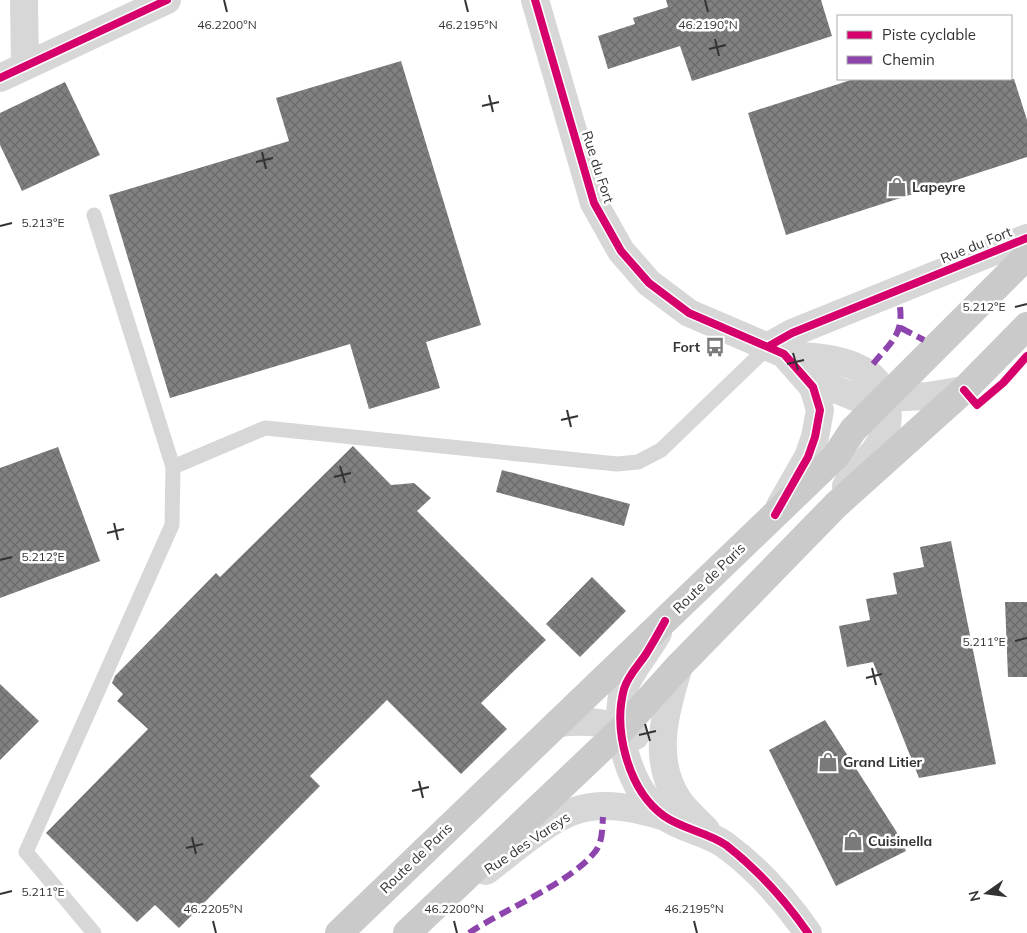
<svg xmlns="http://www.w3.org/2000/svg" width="1027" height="933" viewBox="0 0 1027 933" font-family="Mulish,sans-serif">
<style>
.building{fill:url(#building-cross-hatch)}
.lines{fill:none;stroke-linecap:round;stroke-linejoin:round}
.lane{stroke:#d7d7d7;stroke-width:15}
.street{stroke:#d7d7d7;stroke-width:28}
.primary{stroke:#cacaca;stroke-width:28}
.quiet{stroke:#8e44ad;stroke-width:6;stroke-dasharray:12 6;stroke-linecap:butt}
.cycleway-casing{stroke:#fff;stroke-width:11}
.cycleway{stroke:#d6006c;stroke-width:8}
.ticks{fill:none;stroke:#333;stroke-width:2}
.labels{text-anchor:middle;stroke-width:5;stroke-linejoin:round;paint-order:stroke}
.street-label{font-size:14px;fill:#333;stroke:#fff}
.poi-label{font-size:14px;font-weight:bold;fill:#333;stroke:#fff;text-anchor:start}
.ticks-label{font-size:12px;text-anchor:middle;fill:#333;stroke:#fff;stroke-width:5;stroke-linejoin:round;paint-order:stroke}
</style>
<defs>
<pattern id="building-cross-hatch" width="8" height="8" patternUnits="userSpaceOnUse" patternTransform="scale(1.25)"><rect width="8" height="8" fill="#818181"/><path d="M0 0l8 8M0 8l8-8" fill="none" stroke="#6a6a6a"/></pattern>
</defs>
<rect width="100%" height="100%" fill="#fff"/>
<path class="building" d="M666 0H821L832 36 692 81 680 46 608 69 598 36 635 24 633 18 668 7Z
M401 61 481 325 426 342 440 388 369 409 350 344 170 398 109 195 289 141 276 98Z
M854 79H1014L1027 120V157L786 235 748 113Z
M65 82 100 155 22 191 0 145V113Z
M353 446 391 485 414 483 431 498 417 511 546 640 481 703 507 729 461 774 387 700 310 776 320 786 179 928 155 905 137 922 46 833 148 729 117 701 123 694 112 683 115 676 216 573 220 577Z
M58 447 100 561 0 598V468Z
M502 470 630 504 624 526 496 492Z
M951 541 996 764 919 778 873 662 847 667 839 626 870 620 866 599 897 594 893 573 924 567 920 547Z
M592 577 626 611 580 657 546 624Z
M1005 602H1027V677H1008Z
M0 684 39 721 0 760Z
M825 720 896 831 906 851 836 886 769 750Z"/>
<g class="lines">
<path class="lane" d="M94 215 173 467
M94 933 26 852 172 525 173 467 265 428 617 464 638 462 661 450 769 346"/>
<path class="street" d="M24 0 25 66
M535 0 594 203 621 251 649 283 689 313 784 354 813 387 820 410 815 437 808 457 780 506
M0 78 167 0
M769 346 792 333 1027 238
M784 354C822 358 881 358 887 407 889 418 887 431 881 441 872 458 856 468 846 486
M807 378 860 399 928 396 964 390
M658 633C649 649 630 672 624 688 612 729 629 790 664 816 681 829 707 832 725 845 758 869 785 900 808 933
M679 666C666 708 651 757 677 798 684 810 697 820 706 830
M558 723C587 720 611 721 635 736
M486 871C510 853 547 820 574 811 604 801 636 808 665 817"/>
<path class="primary" d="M339 933 836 456 853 430 1027 256
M407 933 622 729 679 666 836 505 964 390 1027 326"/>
<path class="quiet" d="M901 328 924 340
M873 364C893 340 905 333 899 301
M469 933C503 910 570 883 594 853 603 843 602 829 603 817"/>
<defs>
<path id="cycleway" d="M535 0 594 203 621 251 649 283 689 313 784 354 813 387 820 410 815 437 808 457 775 515
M0 78 167 0
M769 346 792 333 1027 238
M964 390 977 405 1003 383 1027 356
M665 621C659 632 653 643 646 654 639 665 628 675 624 689 613 730 628 790 664 816 682 829 707 832 726 845 758 870 785 900 808 933"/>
</defs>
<use href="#cycleway" class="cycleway-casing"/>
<use href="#cycleway" class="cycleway"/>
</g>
<path class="ticks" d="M224 0 227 12M465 0 468 12M705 0 708 12M715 39 719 56M709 49 726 45M489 95 493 112M482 106 499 102M262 152 266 169M256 162 273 158M0 226 12 223M1015 307 1027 304M793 353 798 370M787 364 804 360M567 410 571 427M561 420 578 416M340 466 345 483M334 477 351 473M114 523 118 540M107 533 124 529M0 560 12 557M1015 641 1027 638M872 668 876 685M866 678 882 674M645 724 650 741M639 735 656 731M419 781 423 798M412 791 429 787M192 837 196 854M186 848 203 844M0 894 12 891M213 921 216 933M454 921 457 933M694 921 697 933"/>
<defs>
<symbol id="shop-bare" viewBox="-9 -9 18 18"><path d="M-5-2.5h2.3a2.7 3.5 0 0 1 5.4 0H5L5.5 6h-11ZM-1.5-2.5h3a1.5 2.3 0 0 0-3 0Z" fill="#7a7a7a" stroke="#fff" stroke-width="2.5" paint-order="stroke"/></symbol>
<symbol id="bus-bare" viewBox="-9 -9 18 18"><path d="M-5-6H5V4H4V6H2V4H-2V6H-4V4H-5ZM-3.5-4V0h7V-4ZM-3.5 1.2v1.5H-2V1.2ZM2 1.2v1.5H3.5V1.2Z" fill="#7a7a7a" stroke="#fff" stroke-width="2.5" paint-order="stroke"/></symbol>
</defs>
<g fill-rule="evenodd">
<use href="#shop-bare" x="883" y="173" width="28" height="28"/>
<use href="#bus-bare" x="701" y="333" width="28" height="28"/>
<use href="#shop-bare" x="814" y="748" width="28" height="28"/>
<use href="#shop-bare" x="839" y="827" width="28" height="28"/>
</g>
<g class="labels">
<g class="street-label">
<text transform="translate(598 167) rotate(72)" y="5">Rue du Fort</text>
<text transform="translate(976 245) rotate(-22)" y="5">Rue du Fort</text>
<text transform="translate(709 578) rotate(-44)" y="5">Route de Paris</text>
<text transform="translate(527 843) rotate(-34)" y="5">Rue des Vareys</text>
<text transform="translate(416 858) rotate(-44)" y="5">Route de Paris</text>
</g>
<g class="poi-label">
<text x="912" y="192">Lapeyre</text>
<text x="700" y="352" text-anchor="end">Fort</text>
<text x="843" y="767">Grand Litier</text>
<text x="868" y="846">Cuisinella</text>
</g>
</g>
<g class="ticks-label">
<text x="227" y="29">46.2200°N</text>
<text x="468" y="29">46.2195°N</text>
<text x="708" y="29">46.2190°N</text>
<text x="43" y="227">5.213°E</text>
<text x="984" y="311">5.212°E</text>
<text x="43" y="561">5.212°E</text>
<text x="984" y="646">5.211°E</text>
<text x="43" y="896">5.211°E</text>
<text x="213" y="913">46.2205°N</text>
<text x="454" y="913">46.2200°N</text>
<text x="694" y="913">46.2195°N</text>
</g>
<rect x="837" y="15" width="175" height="65" fill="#ffffff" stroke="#adadad"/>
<rect x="847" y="31" width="25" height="8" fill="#d6006c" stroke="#adadad"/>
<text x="882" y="40" font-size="15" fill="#333333">Piste cyclable</text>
<rect x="847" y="56" width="25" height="8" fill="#8e44ad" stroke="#adadad"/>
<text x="882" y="65" font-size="15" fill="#333333">Chemin</text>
<g transform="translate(987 893) rotate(256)" stroke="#ffffff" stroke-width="4" paint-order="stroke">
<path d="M0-4L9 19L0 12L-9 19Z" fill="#333333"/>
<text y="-8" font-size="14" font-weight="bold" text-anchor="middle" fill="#333333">N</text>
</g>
</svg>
